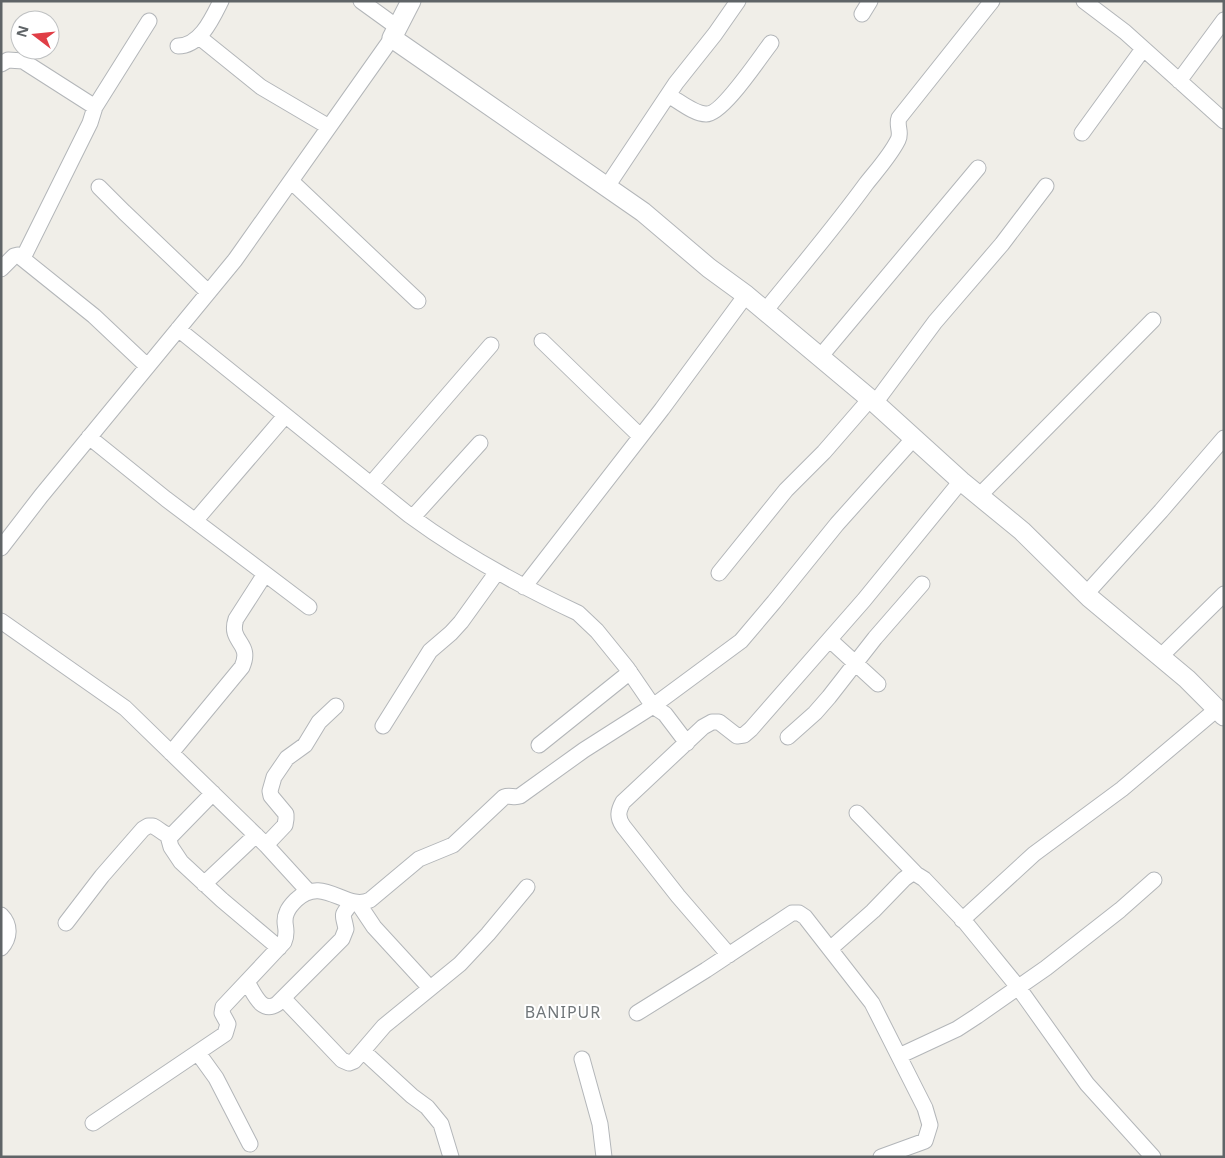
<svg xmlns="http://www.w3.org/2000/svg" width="1225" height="1158" viewBox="0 0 1225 1158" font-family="'Noto Sans',sans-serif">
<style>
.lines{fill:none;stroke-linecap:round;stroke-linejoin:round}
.minor-casing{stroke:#b3b6b9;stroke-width:17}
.tertiary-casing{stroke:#b3b6b9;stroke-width:21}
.minor{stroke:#fff;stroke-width:15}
.tertiary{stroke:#fff;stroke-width:19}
.labels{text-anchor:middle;stroke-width:4;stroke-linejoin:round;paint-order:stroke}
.quarter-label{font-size:16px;letter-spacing:1px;fill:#707679;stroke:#fff}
</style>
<rect width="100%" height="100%" fill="#f0eee8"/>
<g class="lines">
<defs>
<path id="minor" d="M361 1 397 27
M1084 1 1125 32 1224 121
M862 14 870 1
M199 37 261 87 329 127
M178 46C200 46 212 19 221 1
M1 64 8 60 23 61 95 107
M1179 81 1224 20
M668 95C679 101 694 114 706 114 722 115 760 57 771 43
M1082 133 1143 49
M291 181 418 301
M99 187 124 212 208 292
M606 188 676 83 715 34 738 1
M23 258 90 123 95 107 149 21
M1 269 14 256 18 255 94 316 147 366
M765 311C799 269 834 228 866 184 877 170 890 156 898 140 902 132 896 126 899 118L992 1
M178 329 409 515C462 554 518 585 578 613L597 631 627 668 653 706 665 714 687 743
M542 341 640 436
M820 357 978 168
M875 403 935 322 1002 244 1046 186
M89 437 166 499 309 607
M371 484 491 345
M979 496 1153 320
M413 517 480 443
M195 521 285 416
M1 548 41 496 235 260 392 38
M719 573 786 490 824 452 870 399
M524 587 662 409 746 295
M1086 594 1161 511 1224 438
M1 621 125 708 266 845 308 891
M830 640 878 684
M1160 657 1224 594
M383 726 430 651 451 633 461 622 497 572
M788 737 815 713 829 697 875 638 922 584
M539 745 630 672
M171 753 242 667C253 642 228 643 236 619L265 574
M857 813 916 874
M168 836 171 847 181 862 222 900 279 948
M266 845 285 825 286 819V814L271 796 270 791 274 777 287 758 305 745 319 722 336 706
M204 884 256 835
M358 903 374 927 430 988
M1 915C11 925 10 938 1 948
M962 920 1034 854 1122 789 1217 709
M66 923 102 876 143 829 148 826H153C160 829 164 836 172 835L213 793
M830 949 873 911 904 879 911 874H916L924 879 965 922 1018 987 1087 1084 1153 1157
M729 955 678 896 623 826C617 817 618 811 623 802L703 727 712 722H719L737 736 744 735 751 729 864 600 961 481
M247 982C254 993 261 1014 277 1004L342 939 346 929C343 912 340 918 352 902
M283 998 342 1060 349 1063 354 1061 384 1026 460 964 488 934 527 887
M637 1013 706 970 792 913H799L805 917 872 1003 925 1108 930 1125 925 1141 881 1157
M363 1051 412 1096 427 1107 441 1124 451 1157
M198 1053 216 1078 250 1144
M899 1056 957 1029 977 1016 1046 968 1120 910 1154 880
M582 1059 600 1124 604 1157
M93 1123 225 1034 228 1024 222 1013 223 1007 284 942C290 928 281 924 287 912 289 907 292 904 296 900 323 874 346 912 370 900L419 859 453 845 504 797C510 795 514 798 520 796L584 750 653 706 741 641 774 602 837 524 914 438"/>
<path id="tertiary" d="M411 1 392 38 643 212 709 268 746 295 875 403 961 481 1022 531 1090 598 1187 679 1224 716"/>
</defs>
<use href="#minor" class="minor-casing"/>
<use href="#tertiary" class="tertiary-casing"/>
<use href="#minor" class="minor"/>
<use href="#tertiary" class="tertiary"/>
</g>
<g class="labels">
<g class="quarter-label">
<text x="563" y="1018">BANIPUR</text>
</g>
</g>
<rect width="1225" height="1158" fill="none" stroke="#5f6467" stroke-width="5"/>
<g transform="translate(35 35) rotate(286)"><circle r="24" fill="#ffffff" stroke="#bfc1c2"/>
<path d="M0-4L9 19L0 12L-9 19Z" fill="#e03e46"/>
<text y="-8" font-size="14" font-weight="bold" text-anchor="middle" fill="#5f6467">N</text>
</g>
</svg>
